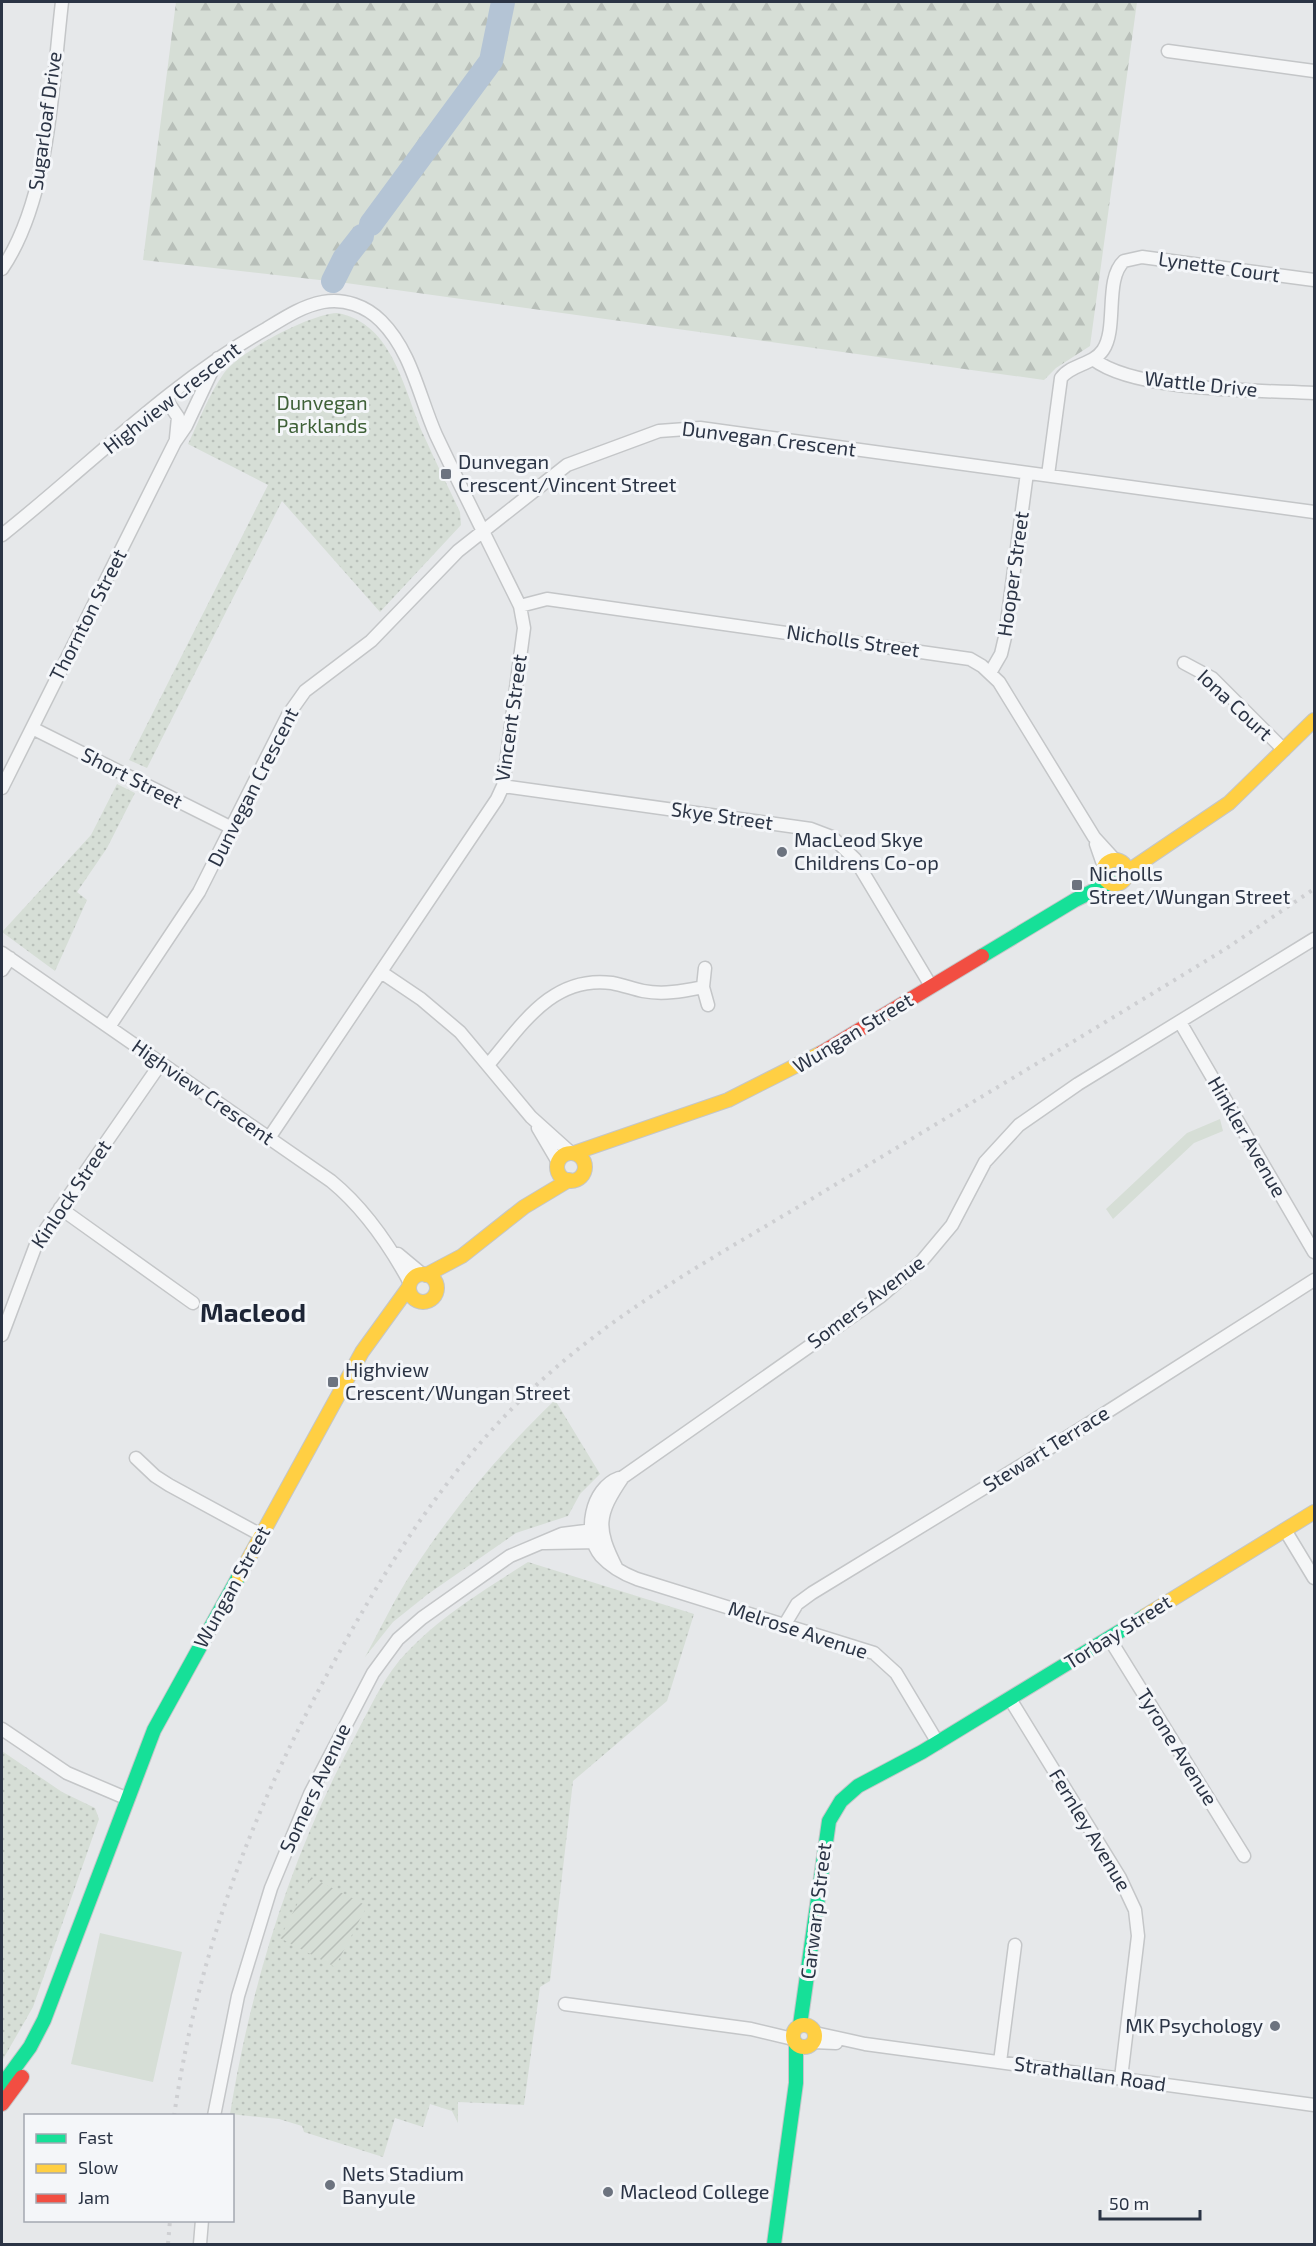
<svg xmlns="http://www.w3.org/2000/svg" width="1316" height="2246" viewBox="0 0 1316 2246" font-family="'Exo 2',sans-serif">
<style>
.grass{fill:#d6ded6}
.forest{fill:url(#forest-firs)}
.park{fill:url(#park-dots)}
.garden{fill:url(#garden-furrows)}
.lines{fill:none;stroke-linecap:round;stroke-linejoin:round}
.river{stroke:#b4c4d5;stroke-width:24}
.street-casing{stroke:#c4c6c8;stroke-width:15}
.fast-casing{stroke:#c4c6c8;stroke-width:16}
.slow-casing{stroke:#c4c6c8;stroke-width:16}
.jam-casing{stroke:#c4c6c8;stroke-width:16}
.street{stroke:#f5f6f7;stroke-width:12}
.fast{stroke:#16e098;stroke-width:14}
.slow{stroke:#ffcf43;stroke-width:14}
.jam{stroke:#f24e42;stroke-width:14}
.rail{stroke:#cecfd2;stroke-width:4;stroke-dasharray:3 6;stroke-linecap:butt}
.poi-dot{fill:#6c737f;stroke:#f4f6f9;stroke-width:2}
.labels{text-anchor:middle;stroke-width:6;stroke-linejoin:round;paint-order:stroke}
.street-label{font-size:20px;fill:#2b3445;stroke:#f4f6f9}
.park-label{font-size:20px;fill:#3f6138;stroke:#f4f6f9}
.poi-label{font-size:20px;fill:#2b3445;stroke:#f4f6f9;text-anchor:start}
.district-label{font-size:26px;font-weight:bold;fill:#1d2536;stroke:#f4f6f9}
</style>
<defs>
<pattern id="forest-firs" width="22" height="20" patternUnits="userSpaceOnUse" patternTransform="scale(1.5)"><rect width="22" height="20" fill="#d6ded6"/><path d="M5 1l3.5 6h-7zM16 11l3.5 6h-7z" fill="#b8bfb9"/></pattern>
<pattern id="park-dots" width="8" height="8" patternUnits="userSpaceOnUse" patternTransform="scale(1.5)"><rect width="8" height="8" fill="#d6ded6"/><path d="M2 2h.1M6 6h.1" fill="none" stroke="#b8bfb9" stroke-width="1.8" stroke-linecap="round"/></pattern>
<pattern id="garden-furrows" width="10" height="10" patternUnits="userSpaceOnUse" patternTransform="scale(1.5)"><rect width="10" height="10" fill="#d6ded6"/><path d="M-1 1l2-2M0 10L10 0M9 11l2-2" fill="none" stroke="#b8bfb9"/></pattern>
</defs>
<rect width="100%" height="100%" fill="#e6e8ea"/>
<path class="grass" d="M1220 1119 1223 1131 1194 1143 1113 1219 1106 1209 1187 1133Z
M100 1933 182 1952 153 2082 71 2064Z"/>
<path class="forest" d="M176 2H1137L1090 346 1056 368 1044 380 346 283 143 260Z"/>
<path class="park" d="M337 313C394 323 404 392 424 436 435 461 448 486 460 512L461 525 380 612 282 501 147 768 129 760 268 485 188 444C199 421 209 394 224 373 240 351 310 314 337 313Z
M117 784 135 793 107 848 77 892 87 900 55 971 2 932 91 835Z
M555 1400 600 1474 580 1494 568 1516 516 1533 428 1594 393 1622 365 1657C381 1628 396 1596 414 1569 455 1506 502 1451 555 1400Z
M528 1562 694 1614 667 1701 573 1781 550 1981 540 1987 524 2105 458 2102V2123L452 2111 430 2104 423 2127 395 2118 383 2157 304 2132 302 2126 279 2119 230 2114C251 1984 291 1856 353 1740 367 1714 380 1684 399 1661 434 1620 484 1590 528 1562Z
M2 1751 62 1792 95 1808 99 1819 33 2007 2 2061Z"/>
<path class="garden" d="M311 1877 367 1906 335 1967 280 1938Z"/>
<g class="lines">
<path class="river" d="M371 224 491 61 503 2
M333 281 344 259 362 236"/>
<defs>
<path id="street" d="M1168 51 1314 71
M2 269C50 198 52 86 62 2
M1093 359C1135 392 1259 390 1314 393
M165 398 178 417 176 438
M1048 475 1061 378C1071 364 1093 365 1103 350 1118 328 1104 279 1124 261L1142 257 1314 280
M2 535C89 466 168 384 266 329 284 318 302 306 323 302 344 298 366 306 381 321 412 352 419 397 436 435 463 492 492 549 520 606L524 628 503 786 497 799 269 1138
M520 606 547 599 970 659 982 666 999 682 1094 837 1115 860
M1184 663 1212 678 1284 750
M990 673 1001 654 1005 637 1027 473
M32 728 232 828
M503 786 811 829 832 837 855 859 931 986
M2 788 175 442 186 426 218 358
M1096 844 1104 867
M2 953 331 1181C364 1208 390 1246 410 1283
M705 968 703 987 708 1005
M2 970 10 958
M381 972 421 999 460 1032 531 1117 571 1153
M1180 1022 1314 1252
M109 1027 199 892 288 715 305 691 371 641 458 551 567 465 659 431 700 428 1314 512
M488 1065C522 1025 552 975 612 983 623 985 633 989 643 991 664 995 683 991 703 987
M538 1128 558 1162
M60 1208 193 1303
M398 1254 422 1274
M2 1335 37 1242 161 1063
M136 1458 155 1476 169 1485 261 1535
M619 1478C591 1488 582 1534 601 1556 610 1566 624 1574 637 1579L874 1653 896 1673 938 1743
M1285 1530 1314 1578
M545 1543 600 1542
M617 1569C596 1528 597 1515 623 1477L881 1296 921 1262 952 1225 985 1162 1019 1125 1078 1084 1314 939
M785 1624 797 1604 812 1593 1074 1433 1314 1280
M1109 1638 1244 1856
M1010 1699 1120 1878 1135 1910 1138 1936 1121 2078
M2 1729 67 1773 128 1799
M565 2004 751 2029 793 2039
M815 2033 865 2044 1314 2105
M813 2042 836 2043
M1000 2062 1015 1945
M214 2116 238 1996 271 1888 310 1794 373 1673 398 1639 422 1618 510 1556 562 1534 601 1529
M200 2244 202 2220"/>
<path id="fast" d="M982 956 1075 900 1111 882
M800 2025 829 1821 841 1801 858 1786 922 1752 1145 1616
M2 2085 30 2047 44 2020 154 1730 239 1576
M774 2244 796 2083V2044"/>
<path id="slow" d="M1103 872a12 12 0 1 1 24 0a12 12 0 1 1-24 0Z
M1127 872 1229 803 1314 720
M574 1153 728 1100 821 1053
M557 1167a14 14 0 1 1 28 0a14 14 0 1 1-28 0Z
M409 1288a14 14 0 1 1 28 0a14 14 0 1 1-28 0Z
M426 1275 462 1256 524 1207 569 1180
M239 1576 362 1352 409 1287
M1145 1616 1314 1512
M793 2036a11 11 0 1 1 22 0a11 11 0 1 1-22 0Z"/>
<path id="jam" d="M821 1053 982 956
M2 2104 22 2077"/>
</defs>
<use href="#street" class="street-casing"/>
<use href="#fast" class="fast-casing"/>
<use href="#slow" class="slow-casing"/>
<use href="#jam" class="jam-casing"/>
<use href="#street" class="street"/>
<use href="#fast" class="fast"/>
<use href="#slow" class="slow"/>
<use href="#jam" class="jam"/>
<path class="rail" d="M174 2116C200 1941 258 1796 344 1644 403 1538 468 1442 560 1364 640 1296 734 1246 823 1192 958 1111 1093 1030 1227 948L1314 889
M168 2244 170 2220"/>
</g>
<g class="poi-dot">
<rect x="440" y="468" width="12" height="12" rx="3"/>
<circle cx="782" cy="852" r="6"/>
<rect x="1071" y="879" width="12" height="12" rx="3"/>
<rect x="327" y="1376" width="12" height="12" rx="3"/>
<circle cx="1275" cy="2026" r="6"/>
<circle cx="330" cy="2185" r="6"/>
<circle cx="608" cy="2192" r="6"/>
</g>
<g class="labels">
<g class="street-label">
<text transform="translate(45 121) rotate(-82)" y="7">Sugarloaf Drive</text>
<text transform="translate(1219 267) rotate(8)" y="7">Lynette Court</text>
<text transform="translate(1201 384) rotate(6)" y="7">Wattle Drive</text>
<text transform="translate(172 398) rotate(-38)" y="7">Highview Crescent</text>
<text transform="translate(769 439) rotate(7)" y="7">Dunvegan Crescent</text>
<text transform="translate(1013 574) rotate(-82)" y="7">Hooper Street</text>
<text transform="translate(88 615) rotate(-63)" y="7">Thornton Street</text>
<text transform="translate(853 641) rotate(8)" y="7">Nicholls Street</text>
<text transform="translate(1235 705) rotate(43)" y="7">Iona Court</text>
<text transform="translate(511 718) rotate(-82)" y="7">Vincent Street</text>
<text transform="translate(132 778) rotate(27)" y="7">Short Street</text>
<text transform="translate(253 787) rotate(-63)" y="7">Dunvegan Crescent</text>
<text transform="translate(722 816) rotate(8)" y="7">Skye Street</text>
<text transform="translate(853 1033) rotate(-31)" y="7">Wungan Street</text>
<text transform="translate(203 1092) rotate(35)" y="7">Highview Crescent</text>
<text transform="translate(1247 1137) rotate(60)" y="7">Hinkler Avenue</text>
<text transform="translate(71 1194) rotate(-56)" y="7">Kinlock Street</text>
<text transform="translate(866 1302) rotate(-37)" y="7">Somers Avenue</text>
<text transform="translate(1046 1449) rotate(-32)" y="7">Stewart Terrace</text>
<text transform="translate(232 1587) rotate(-61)" y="7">Wungan Street</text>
<text transform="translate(798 1630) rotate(18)" y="7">Melrose Avenue</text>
<text transform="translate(1118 1632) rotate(-32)" y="7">Torbay Street</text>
<text transform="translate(1177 1747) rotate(58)" y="7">Tyrone Avenue</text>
<text transform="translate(315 1788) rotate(-65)" y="7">Somers Avenue</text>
<text transform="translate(1090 1830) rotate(59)" y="7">Fernley Avenue</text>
<text transform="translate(816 1911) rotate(-83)" y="7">Carwarp Street</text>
<text transform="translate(1090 2074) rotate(8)" y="7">Strathallan Road</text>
</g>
<g class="park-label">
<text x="322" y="410">Dunvegan<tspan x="322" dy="23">Parklands</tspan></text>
</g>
<g class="poi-label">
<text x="458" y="469">Dunvegan<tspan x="458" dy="23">Crescent/Vincent Street</tspan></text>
<text x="794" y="847">MacLeod Skye<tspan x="794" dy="23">Childrens Co-op</tspan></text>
<text x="1089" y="881">Nicholls<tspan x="1089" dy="23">Street/Wungan Street</tspan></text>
<text x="345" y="1377">Highview<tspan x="345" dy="23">Crescent/Wungan Street</tspan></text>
<text x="1263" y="2033" text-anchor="end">MK Psychology</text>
<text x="342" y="2181">Nets Stadium<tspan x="342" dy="23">Banyule</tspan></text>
<text x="620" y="2199">Macleod College</text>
</g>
<g class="district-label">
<text x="253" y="1322">Macleod</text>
</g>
</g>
<rect width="1316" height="2246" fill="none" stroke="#2b3445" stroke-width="6"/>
<rect x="24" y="2114" width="210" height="108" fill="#f4f6f9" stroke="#a4a8b1" stroke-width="1.5"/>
<rect x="36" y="2134" width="30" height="9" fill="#16e098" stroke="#a4a8b1" stroke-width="1.5"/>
<text x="78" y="2144" font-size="18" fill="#2b3445">Fast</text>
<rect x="36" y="2164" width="30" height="9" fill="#ffcf43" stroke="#a4a8b1" stroke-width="1.5"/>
<text x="78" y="2174" font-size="18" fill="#2b3445">Slow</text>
<rect x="36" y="2194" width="30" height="9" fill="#f24e42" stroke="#a4a8b1" stroke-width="1.5"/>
<text x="78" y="2204" font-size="18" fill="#2b3445">Jam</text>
<path d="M1100 2210v9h100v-9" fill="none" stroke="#2b3445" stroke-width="3"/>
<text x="1109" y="2210" font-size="18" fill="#2b3445" stroke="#f4f6f9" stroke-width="4.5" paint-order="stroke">50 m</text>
</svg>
